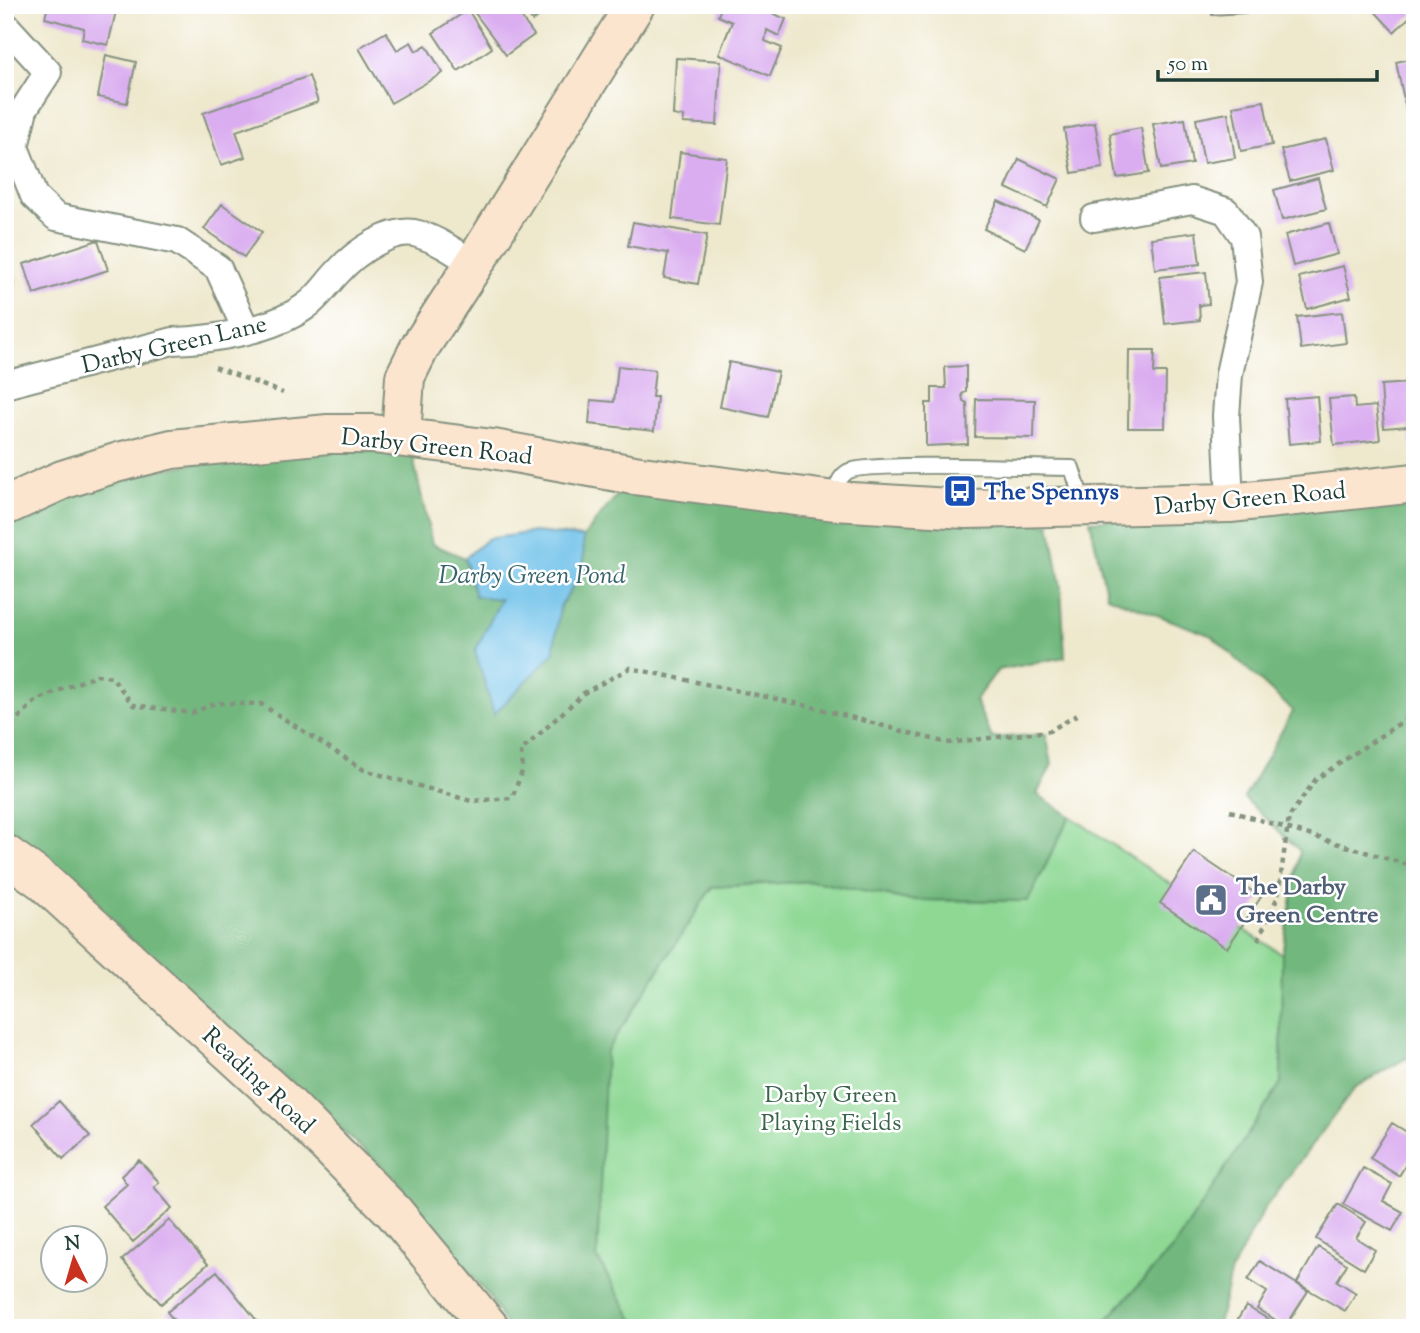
<svg xmlns="http://www.w3.org/2000/svg" width="1420" height="1333" viewBox="0 0 1420 1333" font-family="'Sorts Mill Goudy',serif">
<style>
.green{fill:#8ed894;stroke:#568a64;stroke-width:2}
.forest{fill:#72b87e;stroke:#487a59;stroke-width:2}
.water{fill:#6cc0e9;stroke:#467e8e;stroke-width:2}
.building{fill:#daadf0}
.lines{fill:none;stroke-linecap:round;stroke-linejoin:round}
.lane-casing{stroke:#869280;stroke-width:18}
.street-casing{stroke:#869280;stroke-width:30}
.secondary-casing{stroke:#869280;stroke-width:42}
.path{stroke:#869280;stroke-width:4.5;stroke-dasharray:5 5;stroke-linecap:butt}
.lane{stroke:#fff;stroke-width:14}
.street{stroke:#fff;stroke-width:26}
.secondary{stroke:#fbe5cf;stroke-width:38}
.labels{text-anchor:middle;stroke-width:5;stroke-linejoin:round;paint-order:stroke}
.street-label{font-size:24px;fill:#1f3d34;stroke:#fff}
.transit-label{font-size:24px;font-weight:bold;fill:#164399;stroke:#fff;text-anchor:start}
.service-label{font-size:24px;font-weight:bold;fill:#4e5e75;stroke:#fff;text-anchor:start}
.park-label{font-size:24px;fill:#3b644c;stroke:#fff}
.water-label{font-size:26px;font-style:italic;fill:#36646a;stroke:#fff}
</style>
<rect width="100%" height="100%" fill="#fff"/>
<filter id="ink" filterUnits="userSpaceOnUse"><feTurbulence type="fractalNoise" baseFrequency=".0143" numOctaves="2"/><feDisplacementMap in="SourceGraphic" scale="14" xChannelSelector="R" yChannelSelector="G"/><feConvolveMatrix kernelMatrix="1 2 1 2 8 2 1 2 1" color-interpolation-filters="sRGB"/></filter>
<filter id="wash" filterUnits="userSpaceOnUse"><feTurbulence type="fractalNoise" baseFrequency=".00686" numOctaves="4" result="noise"/><feDisplacementMap in="SourceGraphic" scale="28" xChannelSelector="R" yChannelSelector="G"/><feGaussianBlur stdDeviation="1.57" result="paint"/><feColorMatrix in="noise" values="0 0 0 0 0 0 0 0 0 0 0 0 0 0 0 0 0 1.4 0 .05"/><feComposite in="paint" operator="in"/></filter>
<g filter="url(#wash)">
<rect width="100%" height="100%" fill="#eee8cc"/>
<path class="green" d="M1070 816 1172 885 1282 954 1281 1083 1174 1247 1099 1328H638L597 1258 605 1053 712 887 813 881 908 900 1028 901Z"/>
<path class="forest" d="M286 448 412 453 432 544 465 558 475 596 501 599 475 651 553 654 560 606 584 569 583 537 626 484 1050 524 1061 588 1065 657 998 670 975 700 992 738 1046 734 1052 764 1037 794 1070 816 1028 901 908 900 813 881 712 887 606 1052 597 1258 638 1328H507L490 1298 391 1175 94 906 5 832V522L78 484Z
M1415 499V1053L1355 1088 1264 1209 1231 1271 1217 1328H1099L1174 1247 1281 1083 1282 954 1300 851 1244 798 1293 711 1212 636 1107 596 1090 521Z"/>
<path class="water" d="M534 532 583 537 584 569 560 606 553 654 494 714 475 651 501 599 475 596 465 558 487 539Z"/>
<g id="blocks">
<path class="building" d="M48 5H108L117 7 108 45 82 39 84 28 45 18Z
M469 5H512L534 35 506 55Z
M521 5H555L532 21Z
M722 5H753L786 19 779 36 767 30 765 41 782 48 770 76 719 54 732 22 718 16Z
M1211 5H1259L1260 12 1212 15Z
M1369 5H1415V12L1394 32Z
M468 10 492 48 458 71 433 33Z
M386 32 397 50 411 42 416 51 426 45 443 73 391 103 359 48Z
M106 55 136 62 127 103 98 97Z
M676 58 721 61 717 125 683 123 684 117 673 115Z
M1415 58V107L1406 109 1396 62Z
M309 76 318 102 236 131 245 157 221 165 203 113Z
M1264 101 1272 145 1241 151 1233 106Z
M1228 113 1235 158 1204 163 1196 119Z
M1185 119 1192 164 1161 169 1153 124Z
M1095 123 1103 168 1072 173 1064 129Z
M1141 128 1149 173 1117 178 1110 134Z
M1326 139 1334 170 1290 181 1281 150Z
M680 152 727 158 719 225 672 219Z
M1019 159 1060 179 1047 207 1006 188Z
M1318 178 1326 209 1282 220 1274 190Z
M998 201 1039 220 1025 249 984 229Z
M222 204 262 232 244 257 204 229Z
M633 222 707 235 698 284 664 278 668 253 628 246Z
M1329 223 1337 254 1293 266 1285 235Z
M1196 232 1200 264 1155 269 1151 238Z
M98 240 108 270 34 294 24 264Z
M5 254 14 284 5 286Z
M1343 266 1351 297 1307 309 1299 277Z
M1206 272 1209 304 1199 305 1200 320 1165 324 1160 277Z
M1342 312 1346 343 1301 349 1297 317Z
M1129 350H1155L1154 373H1166L1165 428H1128Z
M729 362 778 372 768 417 720 407Z
M618 366 655 370 652 397H657L654 431 589 424 591 400 614 402Z
M966 366V392L962 394 963 401 967 403 968 444 926 446V403H932V388H946L945 367Z
M1410 383 1411 404 1415 403V445H1411L1409 426 1384 428 1381 385Z
M1317 396 1321 441 1289 444 1285 399Z
M1354 397 1355 408 1376 406 1380 440 1334 445 1329 399Z
M976 399 1035 400 1034 438 975 437Z
M1194 852 1261 897 1227 948 1160 903Z
M59 1101 90 1136 63 1159 33 1124Z
M1392 1123 1415 1137V1163L1409 1159 1399 1176 1370 1158Z
M139 1160 159 1182 154 1187 172 1208 133 1242 102 1206 127 1184 121 1176Z
M1363 1168 1392 1184 1383 1201 1403 1212 1392 1231 1343 1204Z
M1338 1204 1366 1222 1356 1238 1375 1250 1364 1269 1316 1239Z
M169 1220 208 1264 161 1304 122 1260Z
M1318 1247 1347 1264 1337 1281 1356 1293 1345 1311 1297 1283Z
M1260 1261 1308 1291 1286 1326 1257 1309 1267 1292 1248 1280Z
M217 1271 258 1322 251 1328H180L167 1312Z
M1246 1306 1283 1328H1241L1235 1324Z"/>
</g>
</g>
<g filter="url(#ink)">
<use href="#blocks" fill-opacity="0" stroke="#869280" stroke-width="2"/>
<g class="lines">
<defs>
<path id="lane" d="M835 500C837 488 837 479 847 472 863 461 1040 468 1072 468L1083 503"/>
<path id="street" d="M5 25 48 72 24 109 15 147 34 196 56 217 177 241 218 268 246 330
M1094 218 1192 200 1226 211 1244 237 1249 282 1229 374 1226 416 1230 503
M5 385 173 341C213 340 273 330 306 306 319 297 328 282 339 271 355 253 393 226 418 234 438 240 457 253 474 264"/>
<path id="secondary" d="M401 437 405 377 420 347 474 264 635 5
M5 506 62 480 119 462 172 449 328 434H373L493 449 634 475 835 501 966 509 1230 503 1415 483
M5 854 43 881 288 1105 394 1212 490 1328"/>
</defs>
<use href="#lane" class="lane-casing"/>
<use href="#street" class="street-casing"/>
<use href="#secondary" class="secondary-casing"/>
<path class="path" d="M215 367 283 393
M5 733 11 725 37 700 96 675 112 677 133 705 192 713 215 703 261 704 364 770 471 801 512 798 523 769 521 751 584 693 630 668 809 706 947 743 1049 731 1081 713
M1230 811 1415 867
M1258 940 1278 896 1289 817 1316 779 1415 713"/>
<use href="#lane" class="lane"/>
<use href="#street" class="street"/>
<use href="#secondary" class="secondary"/>
</g>
</g>
<defs>
<symbol id="bus-square" viewBox="-11 -11 22 22"><rect x="-9" y="-9" width="18" height="18" rx="4" fill="#1a4fb4" stroke="#fff"/><path d="M-5-6H5V4H4V6H2V4H-2V6H-4V4H-5ZM-3.5-4V0h7V-4ZM-3.5 1.2v1.5H-2V1.2ZM2 1.2v1.5H3.5V1.2Z" fill="#fff"/></symbol>
<symbol id="civic-square" viewBox="-11 -11 22 22"><rect x="-9" y="-9" width="18" height="18" rx="4" fill="#5c6f8a" stroke="#fff"/><path d="M-.6-6.5H3V-4.5H.6V-3L4-1V1h2V6H-6V1h2V-1L-.6-3ZM-1.2 2.5V6h2.4V2.5Z" fill="#fff"/></symbol>
</defs>
<g fill-rule="evenodd">
<use href="#bus-square" x="941" y="472" width="38" height="38"/>
<use href="#civic-square" x="1192" y="881" width="38" height="38"/>
</g>
<g class="labels">
<g class="street-label">
<text transform="translate(174 344) rotate(-13)" y="8">Darby Green Lane</text>
<text transform="translate(437 446) rotate(6)" y="8">Darby Green Road</text>
<text transform="translate(1250 498) rotate(-5)" y="8">Darby Green Road</text>
<text transform="translate(259 1080) rotate(43)" y="8">Reading Road</text>
</g>
<g class="transit-label">
<text x="984" y="499">The Spennys</text>
</g>
<g class="service-label">
<text x="1236" y="894">The Darby<tspan x="1236" dy="28">Green Centre</tspan></text>
</g>
<g class="park-label">
<text x="831" y="1102">Darby Green<tspan x="831" dy="28">Playing Fields</tspan></text>
</g>
<g class="water-label">
<text x="532" y="583">Darby Green Pond</text>
</g>
</g>
<rect width="1420" height="1333" fill="none" stroke="#fff" stroke-width="28"/>
<g transform="translate(74 1259) rotate(355)"><circle r="33" fill="#ffffff" stroke="#a5b1ae" stroke-width="2"/>
<path d="M0-5L12 26L0 18L-12 26Z" fill="#c8321e"/>
<text y="-10" font-size="19" font-weight="bold" text-anchor="middle" fill="#1f3d34">N</text>
</g>
<path d="M1158 70v10h219v-10" fill="none" stroke="#1f3d34" stroke-width="3.5"/>
<text x="1168" y="70" font-size="21" fill="#1f3d34" stroke="#ffffff" stroke-width="5" paint-order="stroke">50 m</text>
</svg>
